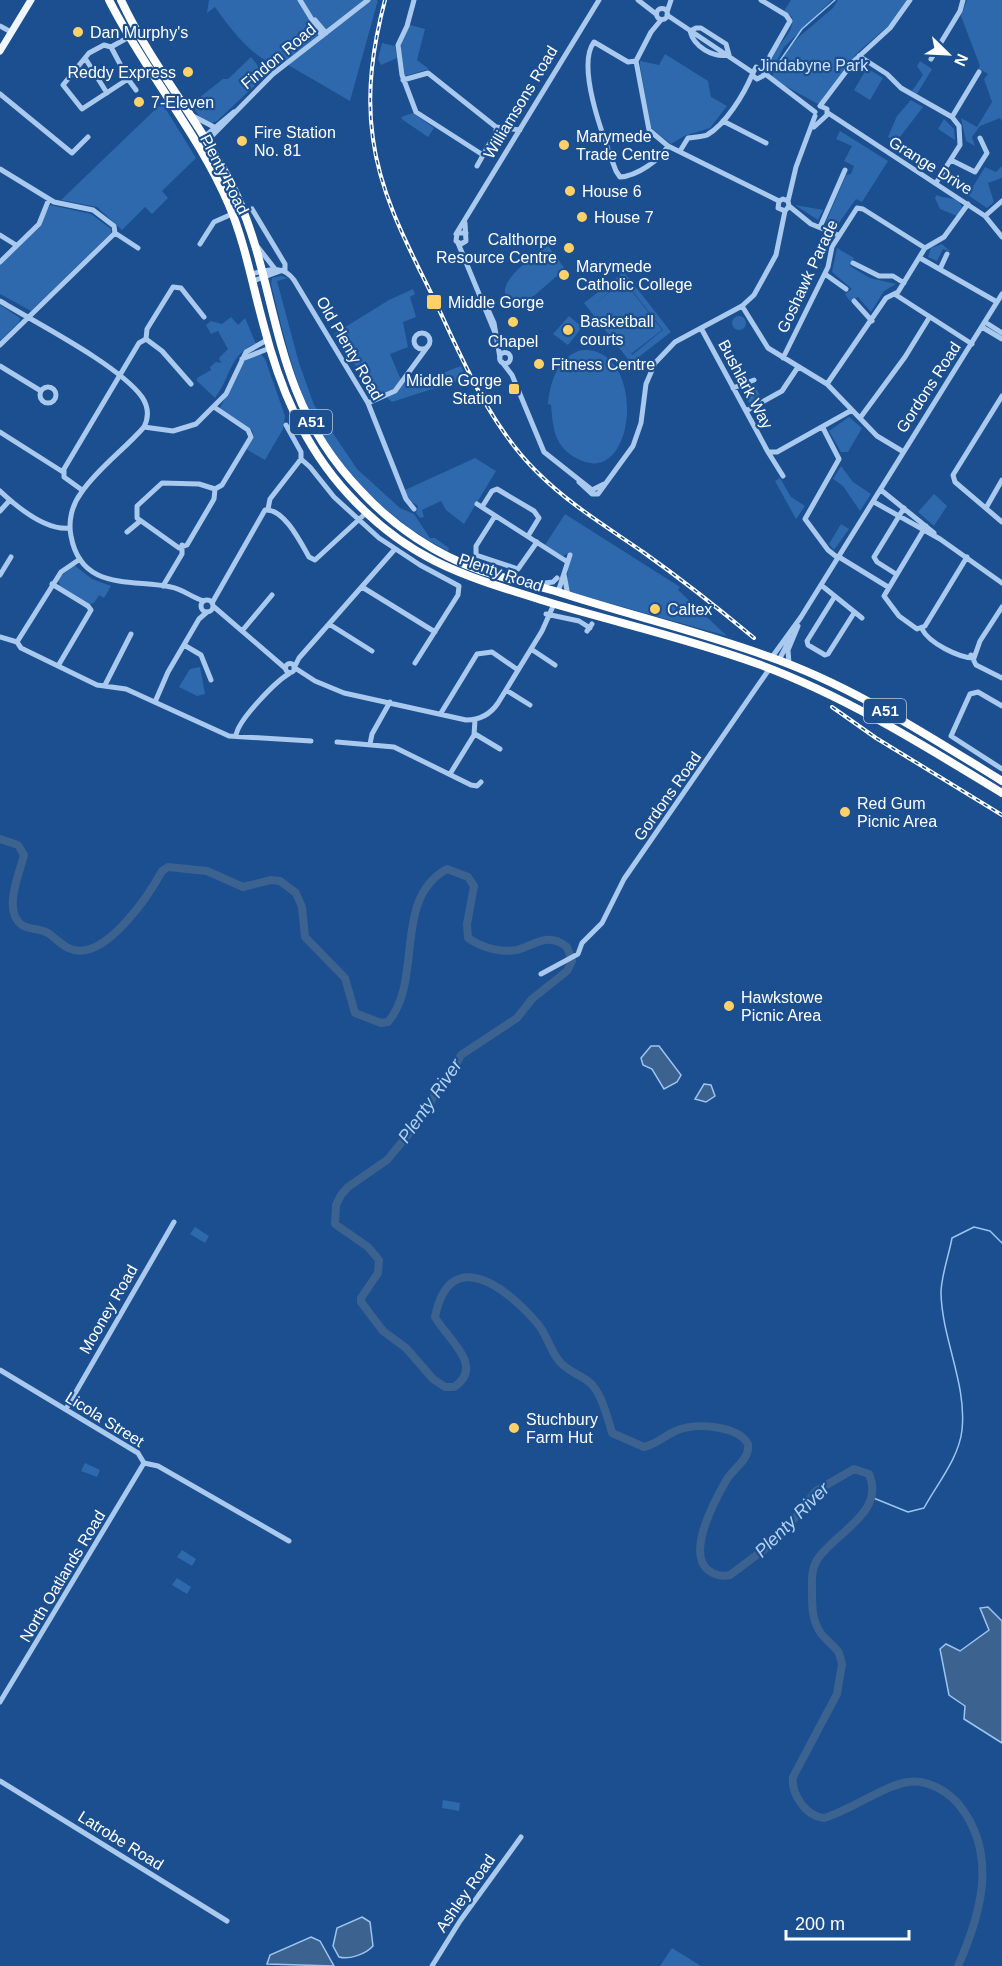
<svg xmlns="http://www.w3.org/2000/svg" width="1002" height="1966" viewBox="0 0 1002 1966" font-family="Helvetica,sans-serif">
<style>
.green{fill:#2e69ad;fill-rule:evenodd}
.water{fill:#3c6290;stroke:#9cc4f0;stroke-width:1.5}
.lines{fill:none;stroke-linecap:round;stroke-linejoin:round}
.stream{stroke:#9cc4f0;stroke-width:1.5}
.river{stroke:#3c6290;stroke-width:8}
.minor{stroke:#a9c9ee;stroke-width:5}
.major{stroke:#f0f6ff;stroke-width:7}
.highway{stroke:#fff;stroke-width:8}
.rail-casing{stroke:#fff;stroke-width:4}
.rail{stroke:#1b4f8f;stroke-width:1.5;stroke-dasharray:4.5;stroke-linecap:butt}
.poi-dot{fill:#ffd166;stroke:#1b4f8f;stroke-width:2}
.labels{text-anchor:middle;stroke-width:4.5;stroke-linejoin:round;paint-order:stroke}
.shield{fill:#1b4f8f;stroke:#bbcadd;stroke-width:1.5}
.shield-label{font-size:15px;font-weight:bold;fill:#fff}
.poi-label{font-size:16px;fill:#fff;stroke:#1b4f8f;text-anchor:start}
.street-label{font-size:16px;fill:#fff;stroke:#1b4f8f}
.park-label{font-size:16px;fill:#cfe3fa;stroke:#1b4f8f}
.water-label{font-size:18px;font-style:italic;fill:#b5d3f5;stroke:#1b4f8f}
</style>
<rect width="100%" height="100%" fill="#1b4f8f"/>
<path class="green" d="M209 0H378L350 101 283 62C262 72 226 23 215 7L207 13Z
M791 0H832L784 47 769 76C758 57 797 37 792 17L784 11Z
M838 0H907L888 26 857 53 831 92 818 104 771 78 788 49 800 36 833 8Z
M967 0H1002V122L1000 118 980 126 972 137 975 146 966 141 961 118 977 127 992 102 984 79 988 74 978 68 980 66 961 16Z
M410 25 425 29 417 60 429 69 405 76 400 45Z
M382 43 395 46 397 58 381 65 378 59Z
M665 54 708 81 711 97 727 106 710 128 684 136 671 144 651 128 640 65V61L659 65Z
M251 57 262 71V79L217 121 210 124 200 117 191 104 223 79H228Z
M920 61 932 69 917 94 912 91 923 75 917 66Z
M867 68 883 78 870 100 854 90Z
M911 100 923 107 896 142 888 137 897 116Z
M162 103 196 158 162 191 168 198 152 214 145 207 122 230 97 207 61 200Z
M413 113 434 128 428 137 403 120 401 117Z
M944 119 954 129 955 140 938 129Z
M840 131 888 161 862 202 856 199 836 227 826 222 846 175 851 174 854 166 844 161 852 146 836 139Z
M1002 166V178L988 183 994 202 987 208 968 195 985 167 996 172Z
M937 195C946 200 958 195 962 207L957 216 940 209 935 198Z
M50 205 91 214 111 229V233L31 311 0 294V264L38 228Z
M795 205 823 210 818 220Z
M942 244 951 252 943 249 937 261 928 257 931 248Z
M548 246 565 269 535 295 514 307 505 294C502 277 535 255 548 246Z
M837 248 854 258 850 266 870 278 896 284 884 291 871 312 858 297 850 301 845 294 852 289 832 272Z
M624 272 671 332 631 363 584 303ZM624 280 663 330 632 355 593 305Z
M281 276 288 278 277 281 299 363 314 405 357 469 400 508 414 514 430 538H435L449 548 448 551C382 517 328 460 301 391 288 356 280 320 271 284L272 278Z
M624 281 662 330 631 354 593 305Z
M413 289 415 294 410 297 416 317 403 322 408 347 390 354 401 380 393 390 377 397 334 334 389 300Z
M0 305 20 318 19 322 0 341Z
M732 323a7 7 0 1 1 14 0a7 7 0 1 1-14 0Z
M569 316 582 327 568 345 553 334Z
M231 317 238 325 245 318 256 344C230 352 230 379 215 398L197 381V378L211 370 210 367 216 362 221 363 219 358 228 349 218 331 211 334 206 325 211 321 222 324Z
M582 350C648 346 637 490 578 459 554 447 553 428 551 405L548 404C550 382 558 356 582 350Z
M260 353 265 359 285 416 283 429 265 460 246 449 254 436 252 430 224 413 220 408 241 366 246 359Z
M461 366 466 378 392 402 387 398 406 382 411 385Z
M754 385 761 397 749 403 739 388Z
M849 417 862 428 848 452H841L829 431Z
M475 458 496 471 464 524 446 510 441 501 422 510 424 517 420 518 416 513 418 506 409 500 405 490Z
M841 466 853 482 871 494 860 511 843 486 833 479Z
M780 478 791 497 805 506 796 519 775 481Z
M934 494 947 506 934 526 918 512Z
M565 514 680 587 678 590 727 636 569 592 567 581 569 553 563 556 545 545Z
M841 524 849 529 834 550 829 544Z
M74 565 92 579 111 586 104 598 99 595 94 603 90 604 60 586 58 579Z
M200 667 205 694 197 696 179 687 190 669Z
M195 1227 209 1236 205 1243 190 1234Z
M85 1463 100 1470 97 1477 81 1471Z
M182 1550 196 1559 192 1566 177 1557Z
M177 1578 191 1587 187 1594 172 1585Z
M443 1800 460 1803 459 1811 442 1808Z
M672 1948 701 1966H660Z"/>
<path class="water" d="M651 1046H659L681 1075 677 1082 664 1089 652 1069 643 1065 641 1058Z
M704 1084 711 1085 715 1096 706 1102 695 1099Z
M988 1607 1002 1621V1743L964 1719 965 1706 949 1695 940 1649 946 1644 960 1651 989 1630 980 1608Z
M362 1917 370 1922 373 1946C366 1954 349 1960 339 1957L333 1946 337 1928Z
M311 1937 320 1941 334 1966 267 1964 270 1955Z"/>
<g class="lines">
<path class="stream" d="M777 65 802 29 835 0
M871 1497 908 1512 924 1508C937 1484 959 1458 962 1430 967 1384 942 1339 941 1293 941 1276 949 1255 952 1238L974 1227 990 1231 1002 1243"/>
<path class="river" d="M0 839 18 845 24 855C20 872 2 911 22 925 29 930 40 928 48 933 57 939 63 948 74 950 107 958 149 895 162 871L168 867 207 871 243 887 271 880 280 881 296 893 302 907 305 937 345 978 355 1013 381 1023 388 1022C424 979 392 899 447 869L468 877 474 886 467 924 468 938C482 948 506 955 523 948 540 941 551 934 567 947L572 961 567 971 532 999 517 1018 461 1055 451 1074 438 1088 423 1117 387 1160 348 1187 341 1195 336 1205 335 1224 368 1247 379 1260 378 1273 361 1298V1302L383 1331 406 1348 433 1379 445 1387H454C486 1366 446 1338 435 1317 450 1244 506 1287 537 1323 547 1334 550 1351 560 1362 570 1374 588 1376 596 1390 604 1402 608 1419 612 1433L644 1447C657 1444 665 1435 678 1430 696 1423 737 1425 748 1444 750 1459 735 1467 727 1479 716 1498 686 1552 708 1570 714 1575 723 1577 730 1575L778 1539 816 1491 854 1469 869 1474C886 1513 834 1533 817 1560 811 1570 812 1581 812 1592 812 1607 812 1619 820 1632 825 1640 834 1645 839 1653L842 1664 837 1694 793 1777C791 1793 805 1816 824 1818 851 1810 883 1786 908 1782 928 1779 949 1792 960 1806 998 1855 981 1914 958 1966"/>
<path class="minor" d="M300 0 322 36
M414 0 407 26 398 45 402 75 416 112 483 155
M638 0 656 14
M761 0 786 15 790 21 770 56 763 76 757 79 752 75 756 67 763 71
M656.5 14a5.5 5.5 0 1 1 11 0a5.5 5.5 0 1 1-11 0Z
M667 12 671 0
M667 15 752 72
M315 20 326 33
M661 20 651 32 636 61 649 130 668 146 779 201
M0 26 11 32
M696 28H701L726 44 729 55C713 58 694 47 690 31Z
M111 47 128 79 82 109 63 85 89 53 104 45 111 47 129 37
M859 56 887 74 901 88 952 117 959 126 960 145 936 183
M85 58 107 93
M931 59 960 11 963 0
M636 61 628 62 594 42C575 67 606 144 616 171L620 177C637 176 660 160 668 146
M764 73 815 112
M128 79 136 90
M403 80 428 73 496 127 520 130
M0 94 72 153 88 137
M820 106 854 61 890 28 910 0
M828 113 985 216 1002 237
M191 115 214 127
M952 117 979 72
M723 121 766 143
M814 127 827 115V109L820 106
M204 137 234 112
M207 141 273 74 368 0
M680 151 688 138C694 137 702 137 707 135 726 124 744 94 752 75
M951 160 975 172 987 153 980 138
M477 166 496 132V127
M0 169 54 202 93 210 114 226 115 233 138 248
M788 201 796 167 815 116
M789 206 811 224 838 235
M252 209 285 264V271
M985 216 1002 201
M465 223 466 241 461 244 456 241 457 233H466
M820 227 845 170
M456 234 599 0
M0 235 16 245
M458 243 496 335
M200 244 214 222 232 214
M257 246 275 269
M920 258 997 302
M0 262 39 224 49 199
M853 263 879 276H893L904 283
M940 269 947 254
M251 274C269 270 282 264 294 280L368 403 406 499 414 509
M825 274 846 289
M253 281 283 270
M896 295 972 344
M0 301C36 323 119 365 142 397 148 406 149 417 144 427 124 450 98 468 81 493 72 505 68 521 71 536 81 591 131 579 171 587 183 589 192 598 204 601
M854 301 872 321
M486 305 494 323 500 358
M742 306 768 348 827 384 877 436 902 451
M985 322 1002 333
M982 327 1002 339
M701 328 768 452H777L852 410
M414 341a8 8 0 1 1 16 0a8 8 0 1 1-16 0Z
M146 339 147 329 173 287 181 288 204 317
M146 339 162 351 191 384
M0 345 115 233
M499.5 358a5.5 5.5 0 1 1 11 0a5.5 5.5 0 1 1-11 0Z
M783 358 828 267 832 247 857 208 863 209 925 248
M242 359 270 348
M502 362 512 375 544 452 592 490 604 484
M0 366 41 391
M827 384 886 298 898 292 925 248 944 237 968 204
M40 395a8 8 0 1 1 16 0a8 8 0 1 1-16 0Z
M733 388 754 380
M1002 396 953 475 955 482 1002 522
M368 403 395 391 428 346
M214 407 248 430 251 437 222 485 215 489 214 499 187 545 179 548 137 518V506L162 483 199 484 215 489
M746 411 782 391 798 367
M860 418 905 357 929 318
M286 425 301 452V459L310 467 334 497 379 538 420 565 459 586 458 595 415 663
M144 427 173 431 196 424 226 394 246 352 267 340
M823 428 839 459 805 519 828 550 838 558
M0 432 63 472
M768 452 783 476
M579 482 592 494H598L633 446 641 423 646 384 655 363 675 342 742 306 754 295 776 255 785 211 789 206 788 201 783 199 779 201 778 208 785 211
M82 490 64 477V469L139 343 146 339
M881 490 934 533
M0 491C17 507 46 531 70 528
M874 502 940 539 1002 583
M477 504 566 561
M482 507 492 491 497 489 534 511 539 518 528 536
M986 508 1002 480
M268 509 270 499 301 459
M0 511 10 500
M495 516 476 546V555L518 569 537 542
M926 526 884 596 899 616 917 629 925 626 967 557
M127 532 139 522
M839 557 888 587
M564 574 568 596
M896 574 877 562 874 557 904 508
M0 575 11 557
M52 584 88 606 91 610 58 666
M537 584 553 582 557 578
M821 585 862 618
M163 586 182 554V545
M362 587 435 632
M558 592 570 555
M835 596 807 641 808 645 825 655 828 654 854 613
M201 606a6 6 0 1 1 12 0a6 6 0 1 1-12 0Z
M212 603 265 510C284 508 301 543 309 557L315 560 366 513
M213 606 285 668
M546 614 579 621 590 628
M329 624 372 651
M922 629C929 643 959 658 974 658
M242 631 272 595
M587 631 592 624
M0 637 17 642 21 648 97 685 126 689 229 736 311 741
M17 642 61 572 80 559
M184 645 201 655 211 680
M531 649 555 665
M971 655 976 665 1002 678
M772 657 801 617 1002 294
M974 658 980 641 1002 607
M779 660 791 637
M285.5 668a4.5 4.5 0 1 1 9 0a4.5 4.5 0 1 1-9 0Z
M789 664 788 650 798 626
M294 668 299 658 395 549
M295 668 315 681 344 693 466 720C480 720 490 715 498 703L542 631 554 604
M105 685 131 634
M506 690 530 705
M155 702 168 672 199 619 207 612
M1002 706 978 692 970 694 951 736 1002 769
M441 713 477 654 492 652 518 670
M475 734 500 749
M236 736C237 721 276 681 290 673
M337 742 394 747 471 785 477 786 481 782
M370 744 372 734 390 702
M450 774 474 735 475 720
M541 974 578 954 582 943 602 923 624 879 770 668
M0 1370 138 1453 144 1463
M66 1409 174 1222
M144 1463 158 1466 289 1541
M0 1702 144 1463
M0 1781 227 1921
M432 1966 460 1921 521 1837"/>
<path class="major" d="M0 51 31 0"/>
<path class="highway" d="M109 0C144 70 199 134 229 205 245 243 252 283 263 323 279 386 303 445 348 494 409 561 465 576 548 602 618 623 690 639 758 664 845 696 923 745 1002 793
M121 0C153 69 205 127 237 196 265 258 271 327 296 390 311 428 333 462 361 491 393 526 436 555 482 571 506 579 531 584 555 591 625 614 698 631 767 656 851 685 927 735 1002 781"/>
<defs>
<path id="rail" d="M385 0C373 46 366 92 373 139 381 198 410 250 436 303 464 363 490 426 538 473 569 504 607 527 643 552 681 579 718 608 754 638
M832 707 876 738 1002 815"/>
</defs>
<use href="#rail" class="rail-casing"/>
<use href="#rail" class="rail"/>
</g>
<g class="poi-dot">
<circle cx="78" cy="32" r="6"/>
<circle cx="188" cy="72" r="6"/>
<circle cx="139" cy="102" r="6"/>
<circle cx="242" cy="141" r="6"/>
<circle cx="564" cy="145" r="6"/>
<circle cx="570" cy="191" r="6"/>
<circle cx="582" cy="217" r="6"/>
<circle cx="569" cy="248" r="6"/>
<circle cx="564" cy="275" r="6"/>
<rect x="426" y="294" width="16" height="16" rx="3"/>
<circle cx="513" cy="322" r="6"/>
<circle cx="568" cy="330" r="6"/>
<circle cx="539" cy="364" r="6"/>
<rect x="508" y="383" width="12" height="12" rx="3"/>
<circle cx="655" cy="609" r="6"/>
<circle cx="845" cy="812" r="6"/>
<circle cx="729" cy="1006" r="6"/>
<circle cx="514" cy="1428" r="6"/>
</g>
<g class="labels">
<g class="shield">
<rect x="290" y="410" width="42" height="24" rx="4.5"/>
<rect x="864" y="699" width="42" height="24" rx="4.5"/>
</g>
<g class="shield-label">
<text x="311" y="427">A51</text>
<text x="885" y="716">A51</text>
</g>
<g class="poi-label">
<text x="90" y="38">Dan Murphy's</text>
<text x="176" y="78" text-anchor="end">Reddy Express</text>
<text x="151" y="108">7-Eleven</text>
<text x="254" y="138">Fire Station<tspan x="254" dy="18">No. 81</tspan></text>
<text x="576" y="142">Marymede<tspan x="576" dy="18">Trade Centre</tspan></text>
<text x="582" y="197">House 6</text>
<text x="594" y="223">House 7</text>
<text x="557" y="245" text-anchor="end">Calthorpe<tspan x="557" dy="18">Resource Centre</tspan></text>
<text x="576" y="272">Marymede<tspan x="576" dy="18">Catholic College</tspan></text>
<text x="448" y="308">Middle Gorge</text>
<text x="580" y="327">Basketball<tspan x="580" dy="18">courts</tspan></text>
<text x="513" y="347" text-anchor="middle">Chapel</text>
<text x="551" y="370">Fitness Centre</text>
<text x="502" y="386" text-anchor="end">Middle Gorge<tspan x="502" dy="18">Station</tspan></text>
<text x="667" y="615">Caltex</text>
<text x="857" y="809">Red Gum<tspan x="857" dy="18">Picnic Area</tspan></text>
<text x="741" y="1003">Hawkstowe<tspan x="741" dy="18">Picnic Area</tspan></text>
<text x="526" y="1425">Stuchbury<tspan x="526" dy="18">Farm Hut</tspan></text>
</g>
<g class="street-label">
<text transform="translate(278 56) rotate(-40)" y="6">Findon Road</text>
<text transform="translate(520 102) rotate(-59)" y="6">Williamsons Road</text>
<text transform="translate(931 165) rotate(32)" y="6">Grange Drive</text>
<text transform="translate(225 174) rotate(63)" y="6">Plenty Road</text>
<text transform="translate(807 276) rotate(-65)" y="6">Goshawk Parade</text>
<text transform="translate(350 348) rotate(60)" y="6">Old Plenty Road</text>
<text transform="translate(746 384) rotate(62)" y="6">Bushlark Way</text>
<text transform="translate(928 387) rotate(-57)" y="6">Gordons Road</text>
<text transform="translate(501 572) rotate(19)" y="6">Plenty Road</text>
<text transform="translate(667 796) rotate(-55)" y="6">Gordons Road</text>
<text transform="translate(108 1309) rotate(-60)" y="6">Mooney Road</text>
<text transform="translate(105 1419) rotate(32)" y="6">Licola Street</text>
<text transform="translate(62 1576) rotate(-59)" y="6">North Oatlands Road</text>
<text transform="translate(121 1840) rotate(32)" y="6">Latrobe Road</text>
<text transform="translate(465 1893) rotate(-55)" y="6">Ashley Road</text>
</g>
<g class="park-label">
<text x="813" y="71">Jindabyne Park</text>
</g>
<g class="water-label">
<text transform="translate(430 1101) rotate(-55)" y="6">Plenty River</text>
<text transform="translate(792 1520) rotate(-45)" y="6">Plenty River</text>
</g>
</g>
<g transform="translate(948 54) rotate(114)" stroke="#1b4f8f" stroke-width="4.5" paint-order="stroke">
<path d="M0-4.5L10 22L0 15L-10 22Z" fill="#ffffff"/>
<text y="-9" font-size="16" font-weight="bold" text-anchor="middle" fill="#ffffff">N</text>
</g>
<path d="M786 1930v9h123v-9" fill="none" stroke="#ffffff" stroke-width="3"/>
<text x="795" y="1930" font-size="18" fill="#ffffff" stroke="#1b4f8f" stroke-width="4.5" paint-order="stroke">200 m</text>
</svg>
